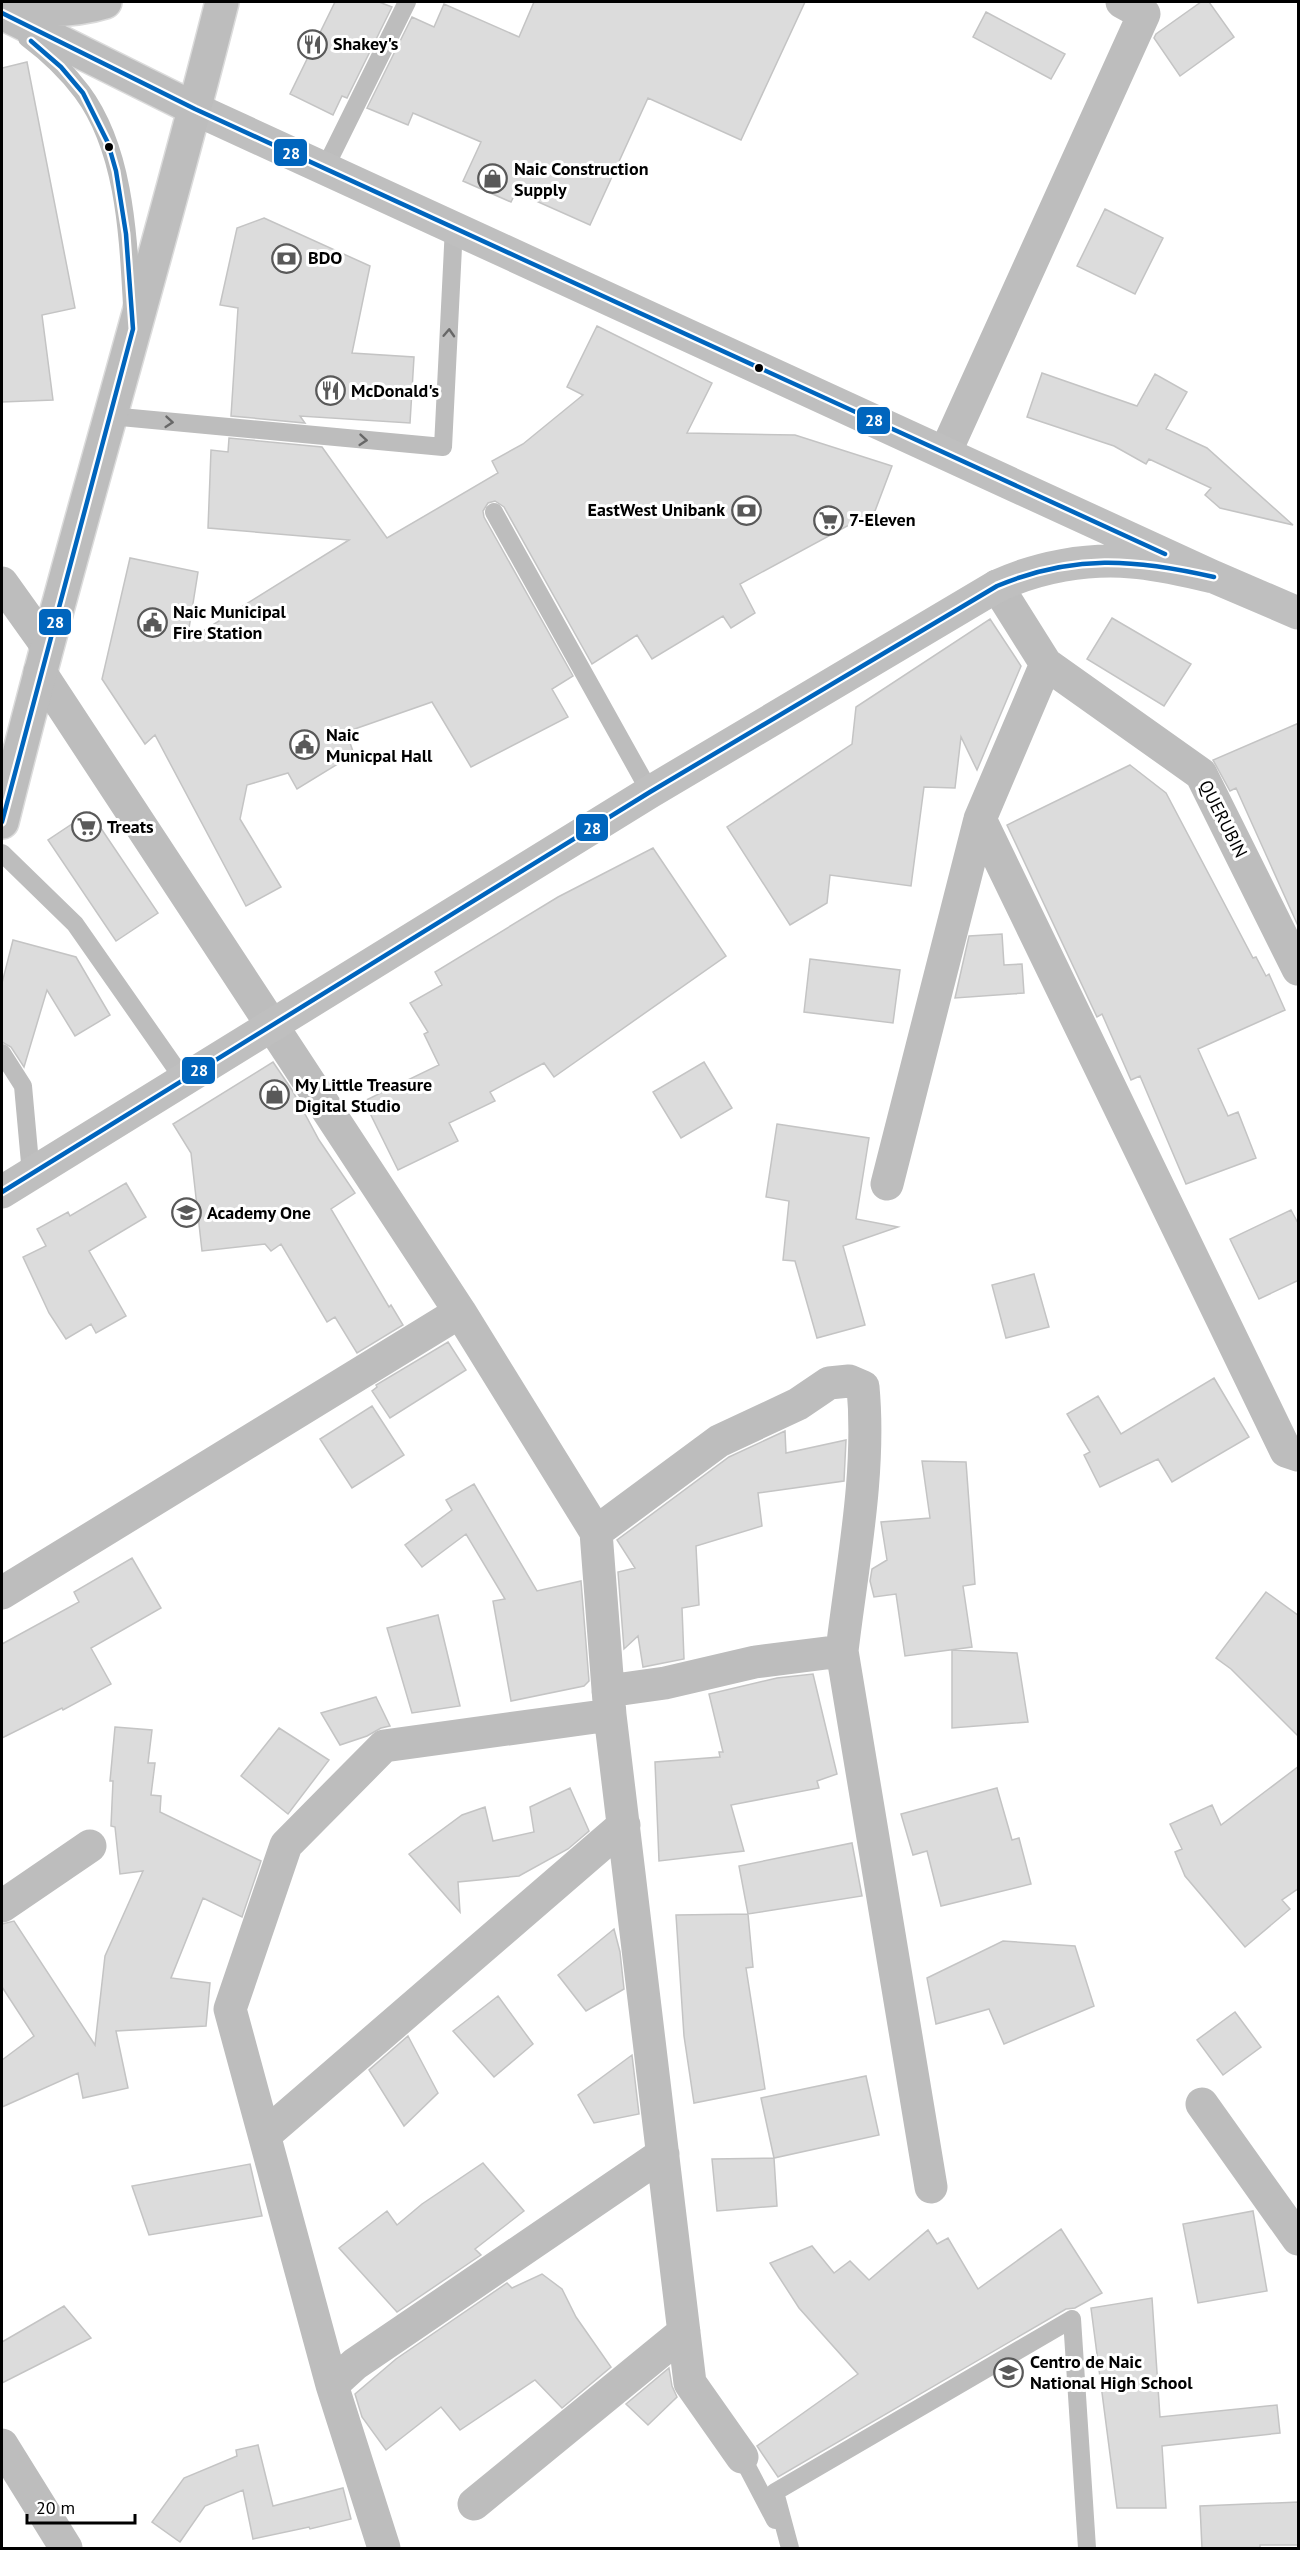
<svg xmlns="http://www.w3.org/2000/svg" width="1300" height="2550" viewBox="0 0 1300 2550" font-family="'PT Sans',sans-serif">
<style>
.building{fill:#dcdcdc;stroke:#c4c4c4;stroke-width:1.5}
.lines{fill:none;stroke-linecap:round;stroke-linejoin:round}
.primary-casing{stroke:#dbdbdb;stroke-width:36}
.service{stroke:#bdbdbd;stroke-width:18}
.minor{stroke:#bdbdbd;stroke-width:33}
.secondary{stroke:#bfbfbf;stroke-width:33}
.primary{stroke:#bdbdbd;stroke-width:33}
.bus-1-casing{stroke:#fff;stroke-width:9}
.bus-1{stroke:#0065bd;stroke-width:4.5}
.oneway{stroke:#686868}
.bus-dot{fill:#000;stroke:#fff;stroke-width:2}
.labels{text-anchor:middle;stroke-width:6;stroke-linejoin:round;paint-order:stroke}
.poi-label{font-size:18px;font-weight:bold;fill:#000;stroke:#fff;text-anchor:start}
.street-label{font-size:18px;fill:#000;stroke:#fff}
.line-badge{stroke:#fff;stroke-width:2}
.badge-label{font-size:16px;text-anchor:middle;font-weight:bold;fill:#fff}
</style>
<rect width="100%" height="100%" fill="#fff"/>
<path class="building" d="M335 2H379L392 7 347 98 342 96 333 115 290 94Z
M534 2H805L741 140 648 98 590 225 516 192 511 202 463 181 481 142 413 113 408 125 367 108 412 17 434 27 444 4 519 37Z
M1201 2H1209L1234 37 1180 76 1154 38 1156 34Z
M986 12 1065 54 1051 79 973 37Z
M27 62 75 308 42 315 53 400 2 402V68Z
M1105 209 1163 238 1135 294 1077 266Z
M264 218 370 266 352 353 414 357 410 423 300 416 305 423 231 416 238 308 220 305 237 228Z
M597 326 712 383 687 433 795 435 892 466 875 511 740 584 755 613 731 628 723 616 652 659 637 635 592 664 504 507 495 501 488 503 483 511 484 517 573 676 552 689 568 717 471 767 432 702 346 732 354 754 297 789 288 773 247 785 240 819 281 887 246 906 155 735 145 744 102 679 130 558 198 572 187 641 349 540 208 528 211 450 228 452 229 438 322 447 387 538 498 473 492 461 523 444 583 395 567 387Z
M1042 373 1137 406 1155 374 1187 392 1166 429 1207 448 1293 525 1220 508 1205 495 1211 488 1149 459 1146 464 1114 446 1027 417Z
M1112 618 1191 664 1164 706 1087 659Z
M990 619 1021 666 977 770 961 737 955 788 924 787 911 886 830 875 827 903 790 925 727 827 852 744 856 707Z
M1299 723V928L1236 788 1230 791 1213 760Z
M1130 765 1166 793 1253 958 1256 957 1266 976 1269 974 1285 1010 1198 1049 1228 1116 1238 1112 1256 1158 1186 1184 1140 1076 1131 1080 1102 1014 1097 1017 1007 825Z
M90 812 158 913 116 941 48 840Z
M653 848 726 956 554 1077 544 1063 490 1092 495 1101 449 1123 458 1141 398 1170 364 1101 439 1065 424 1034 428 1032 410 1003 442 985 435 972 558 897Z
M1002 934 1004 965 1022 964 1024 993 955 998 969 936Z
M13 940 76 957 110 1015 75 1036 47 990 24 1067 11 1047 2 1042V983Z
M810 959 900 970 893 1023 804 1012Z
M273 1062 292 1090 319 1140 355 1193 331 1209 389 1307 391 1305 403 1325 357 1353 335 1317 327 1322 281 1244 271 1251 265 1244 202 1251 191 1153 173 1124Z
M704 1062 732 1108 681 1138 653 1092Z
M777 1124 869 1138 856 1219 898 1227 843 1246 865 1325 817 1338 795 1261 783 1260 789 1201 766 1197Z
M126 1183 146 1217 89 1251 126 1316 96 1333 91 1324 66 1339 49 1313 23 1257 46 1246 37 1229 68 1212 70 1216Z
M1291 1210 1299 1225V1280L1259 1299 1230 1239Z
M1034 1274 1049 1327 1006 1338 992 1285Z
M448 1342 466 1370 390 1418 372 1391 377 1387 376 1385Z
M1214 1378 1249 1437 1172 1482 1158 1459 1100 1487 1084 1455 1090 1452 1067 1414 1098 1396 1121 1434Z
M372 1406 404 1455 352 1488 320 1439Z
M785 1431 786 1453 846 1440 844 1481 758 1493 762 1526 696 1546 699 1605 682 1608 684 1659 643 1667 638 1636 624 1649 618 1572 635 1568 617 1540 729 1457Z
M922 1461 966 1462 975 1584 963 1586 972 1647 905 1656 896 1594 874 1597 870 1581 872 1569 887 1560 881 1522 930 1518Z
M474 1484 537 1591 581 1581 589 1681 584 1686 511 1701 493 1601 505 1599 466 1534 422 1567 405 1545 452 1510 446 1500Z
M132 1558 161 1608 91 1648 111 1684 63 1710 62 1708 2 1738V1644L79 1602 74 1592Z
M1266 1592 1299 1616V1737L1231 1669 1216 1658Z
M438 1615 460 1706 412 1713 387 1628Z
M952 1650 1017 1653 1028 1722 952 1728Z
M813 1674 837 1774 817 1781 819 1788 731 1805 744 1851 659 1861 655 1762 720 1757 719 1752H723L709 1694 777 1678Z
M376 1697 390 1726 381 1728 367 1736 340 1745 321 1713Z
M115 1727 152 1730 148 1763H155L151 1795 161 1796 160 1812 261 1861 242 1917 203 1898 171 1978 210 1983 206 2026 116 2031 128 2088 83 2098 78 2073 2 2107V2060L34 2036 2 1987V1924L14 1921 95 2045 105 1956 143 1871 120 1874 115 1827 111 1826 113 1781H110Z
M279 1728 329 1760 288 1814 241 1776Z
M1299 1766V1888L1282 1900 1290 1909 1245 1947 1185 1876 1175 1852 1182 1849 1170 1824 1212 1805 1221 1825Z
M570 1788 589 1831 568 1849 519 1876 458 1882 460 1912 409 1854 462 1815 485 1807 493 1841 534 1832 530 1807Z
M997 1788 1012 1840 1019 1838 1031 1884 941 1906 927 1851 913 1855 901 1814Z
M852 1843 862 1896 748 1914 739 1866Z
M748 1914 753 1967 746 1968 765 2089 694 2103 684 2036 676 1915Z
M614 1929 620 1952 624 1989 586 2011 558 1975Z
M1003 1941 1075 1946 1094 2006 1004 2044 989 2009 936 2024 927 1978Z
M498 1996 533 2044 494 2077 453 2031Z
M1235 2012 1261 2047 1223 2075 1197 2040Z
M408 2036 438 2093 404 2126 369 2070Z
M632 2055 639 2114 594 2123 578 2095Z
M866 2076 879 2135 774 2158 761 2098Z
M774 2158 777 2206 717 2211 712 2159Z
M483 2163 524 2211 475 2249 481 2255 397 2312 339 2248 387 2211 397 2225 422 2204Z
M250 2164 262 2216 149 2235 132 2186Z
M1253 2211 1267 2291 1198 2303 1183 2224Z
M1061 2229 1102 2293 1075 2308 1066 2309 778 2477 757 2446 858 2374 799 2308 770 2263 812 2246 834 2273 850 2261 869 2280 928 2230 937 2244 948 2238 978 2289Z
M542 2274 562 2289 576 2317 611 2367 562 2408 535 2380 460 2430 441 2407 386 2450 362 2417 355 2394 396 2359 507 2283 512 2288Z
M1152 2298 1160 2417 1277 2405 1280 2433 1162 2446 1166 2508H1117L1091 2308Z
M64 2306 91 2338 2 2383V2342Z
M669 2368 672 2386 677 2397 648 2425 626 2404Z
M258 2445 273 2506 343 2488 351 2519 310 2529 309 2527 253 2539 243 2490 205 2506 180 2542 152 2522 184 2478 237 2456 236 2450Z
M1299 2502V2545H1260V2548H1202L1200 2506Z"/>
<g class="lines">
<defs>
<path id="primary" d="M2 6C36 11 73 12 105 2
M2 13 195 109
M2 822C70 547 153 276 222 2"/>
</defs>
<use href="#primary" class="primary-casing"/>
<path class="service" d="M27 38C47 53 67 72 82 92 125 150 128 236 132 305
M325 168 407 2
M110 416 443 447 454 227
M494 512 650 792
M2 853 75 924 184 1080
M2 1053 23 1086 31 1174
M742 2457 775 2520
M790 2548 775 2492 1072 2319 1087 2548"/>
<path class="minor" d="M945 453 1144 14 1122 2
M2 583 47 646
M1046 664 1201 774 1298 969
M40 672 460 1312 596 1532 610 1715 690 2383 742 2457
M980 819 1286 1451 1298 1455
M887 1184 980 819 1046 664 997 586
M596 1532 719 1441 798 1404 829 1383 849 1381 863 1387C871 1473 852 1566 842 1651
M2 1593 460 1312
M608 1691 665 1683 755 1662 842 1651 931 2187
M610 1715 384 1746 286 1845 230 2009 332 2385 355 2364 663 2154
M2 1906 90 1846
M1202 2104 1298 2239
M266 2134 624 1825
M332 2385 384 2548
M2 2445 66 2548
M474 2504 684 2332"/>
<path class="secondary" d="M195 109 1214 577 1298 613
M2 1192 650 792 997 586C1038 567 1087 558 1132 562 1160 564 1187 571 1214 577"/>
<use href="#primary" class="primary"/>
<defs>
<path id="bus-1" d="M2 13 195 109 1165 554
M2 822 133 329 126 234 116 171 108 143 83 93 61 67 31 41
M2 1192 650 792 997 586C1073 554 1135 559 1214 577"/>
</defs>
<use href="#bus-1" class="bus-1-casing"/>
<use href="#bus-1" class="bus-1"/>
</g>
<defs><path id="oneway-chevron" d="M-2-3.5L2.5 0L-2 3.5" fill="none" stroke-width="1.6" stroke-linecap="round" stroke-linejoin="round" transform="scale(1.5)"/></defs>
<g class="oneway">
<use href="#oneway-chevron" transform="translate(449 333) rotate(-87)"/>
<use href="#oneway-chevron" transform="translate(169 422) rotate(5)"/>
<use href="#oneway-chevron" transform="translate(363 440) rotate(5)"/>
</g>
<defs>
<symbol id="restaurant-ring" viewBox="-11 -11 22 22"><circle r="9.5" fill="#fff" stroke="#595959" stroke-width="1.5"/><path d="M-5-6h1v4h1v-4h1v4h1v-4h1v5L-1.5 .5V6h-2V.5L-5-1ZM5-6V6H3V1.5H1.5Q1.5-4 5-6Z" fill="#595959"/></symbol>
<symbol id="shop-ring" viewBox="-11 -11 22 22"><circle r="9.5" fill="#fff" stroke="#595959" stroke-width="1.5"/><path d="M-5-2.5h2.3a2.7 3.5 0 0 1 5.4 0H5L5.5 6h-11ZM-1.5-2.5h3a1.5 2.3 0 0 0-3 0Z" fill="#595959"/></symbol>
<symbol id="bank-ring" viewBox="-11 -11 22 22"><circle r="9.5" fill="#fff" stroke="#595959" stroke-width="1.5"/><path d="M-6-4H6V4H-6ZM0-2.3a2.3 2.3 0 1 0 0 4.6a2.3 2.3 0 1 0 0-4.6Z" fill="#595959"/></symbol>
<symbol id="supermarket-ring" viewBox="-11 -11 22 22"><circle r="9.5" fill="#fff" stroke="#595959" stroke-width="1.5"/><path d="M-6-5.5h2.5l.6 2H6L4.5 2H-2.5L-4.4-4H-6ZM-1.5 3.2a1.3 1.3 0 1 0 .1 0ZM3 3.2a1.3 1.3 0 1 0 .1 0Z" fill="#595959"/></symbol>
<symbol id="civic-ring" viewBox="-11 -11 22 22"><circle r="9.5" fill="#fff" stroke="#595959" stroke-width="1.5"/><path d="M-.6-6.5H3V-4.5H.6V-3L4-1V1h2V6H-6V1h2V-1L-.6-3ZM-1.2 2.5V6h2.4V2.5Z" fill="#595959"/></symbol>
<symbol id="school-ring" viewBox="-11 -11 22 22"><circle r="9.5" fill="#fff" stroke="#595959" stroke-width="1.5"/><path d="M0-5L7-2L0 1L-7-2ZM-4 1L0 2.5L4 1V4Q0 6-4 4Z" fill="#595959"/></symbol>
</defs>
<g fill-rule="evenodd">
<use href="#restaurant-ring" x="296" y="28" width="33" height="33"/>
<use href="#shop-ring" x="476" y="162" width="33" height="33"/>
<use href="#bank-ring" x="270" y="242" width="33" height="33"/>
<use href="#restaurant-ring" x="314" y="374" width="33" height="33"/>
<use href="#bank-ring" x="730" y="494" width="33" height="33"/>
<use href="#supermarket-ring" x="812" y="504" width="33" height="33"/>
<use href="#civic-ring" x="136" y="606" width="33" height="33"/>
<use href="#civic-ring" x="288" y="728" width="33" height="33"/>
<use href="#supermarket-ring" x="70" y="810" width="33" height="33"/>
<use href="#shop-ring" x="258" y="1078" width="33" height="33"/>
<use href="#school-ring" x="170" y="1196" width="33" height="33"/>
<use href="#school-ring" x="992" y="2356" width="33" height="33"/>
</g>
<g class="bus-dot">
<circle cx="109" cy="147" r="5"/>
<circle cx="759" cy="368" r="5"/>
</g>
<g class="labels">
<g class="poi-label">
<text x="333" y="50">Shakey's</text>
<text x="514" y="175">Naic Construction<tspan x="514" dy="21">Supply</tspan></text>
<text x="308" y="264">BDO</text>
<text x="351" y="397">McDonald's</text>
<text x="725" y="516" text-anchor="end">EastWest Unibank</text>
<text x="849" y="526">7-Eleven</text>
<text x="173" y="618">Naic Municipal<tspan x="173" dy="21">Fire Station</tspan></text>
<text x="326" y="741">Naic<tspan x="326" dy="21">Municpal Hall</tspan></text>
<text x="107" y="833">Treats</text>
<text x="295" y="1091">My Little Treasure<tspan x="295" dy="21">Digital Studio</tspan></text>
<text x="207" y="1219">Academy One</text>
<text x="1030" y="2368">Centro de Naic<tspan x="1030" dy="21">National High School</tspan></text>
</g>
<g class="street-label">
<text transform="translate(1223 819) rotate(63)" y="6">QUERUBIN</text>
</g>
</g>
<g class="line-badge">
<rect x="273" y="138" width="35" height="29" rx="6" fill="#0065bd"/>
<rect x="856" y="406" width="35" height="29" rx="6" fill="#0065bd"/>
<rect x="38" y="608" width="34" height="28" rx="6" fill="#0065bd"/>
<rect x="575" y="813" width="34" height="29" rx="6" fill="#0065bd"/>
<rect x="181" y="1056" width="35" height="29" rx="6" fill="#0065bd"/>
</g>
<g class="badge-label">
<text x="291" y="159">28</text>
<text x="874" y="426">28</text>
<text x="55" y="628">28</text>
<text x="592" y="834">28</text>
<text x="199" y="1076">28</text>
</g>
<rect width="1300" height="2550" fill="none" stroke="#000000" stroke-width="6"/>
<path d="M27 2514v9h108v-9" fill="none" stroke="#000000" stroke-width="3"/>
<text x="36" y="2514" font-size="18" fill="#000000" stroke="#ffffff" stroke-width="4.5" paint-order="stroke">20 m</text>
</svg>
